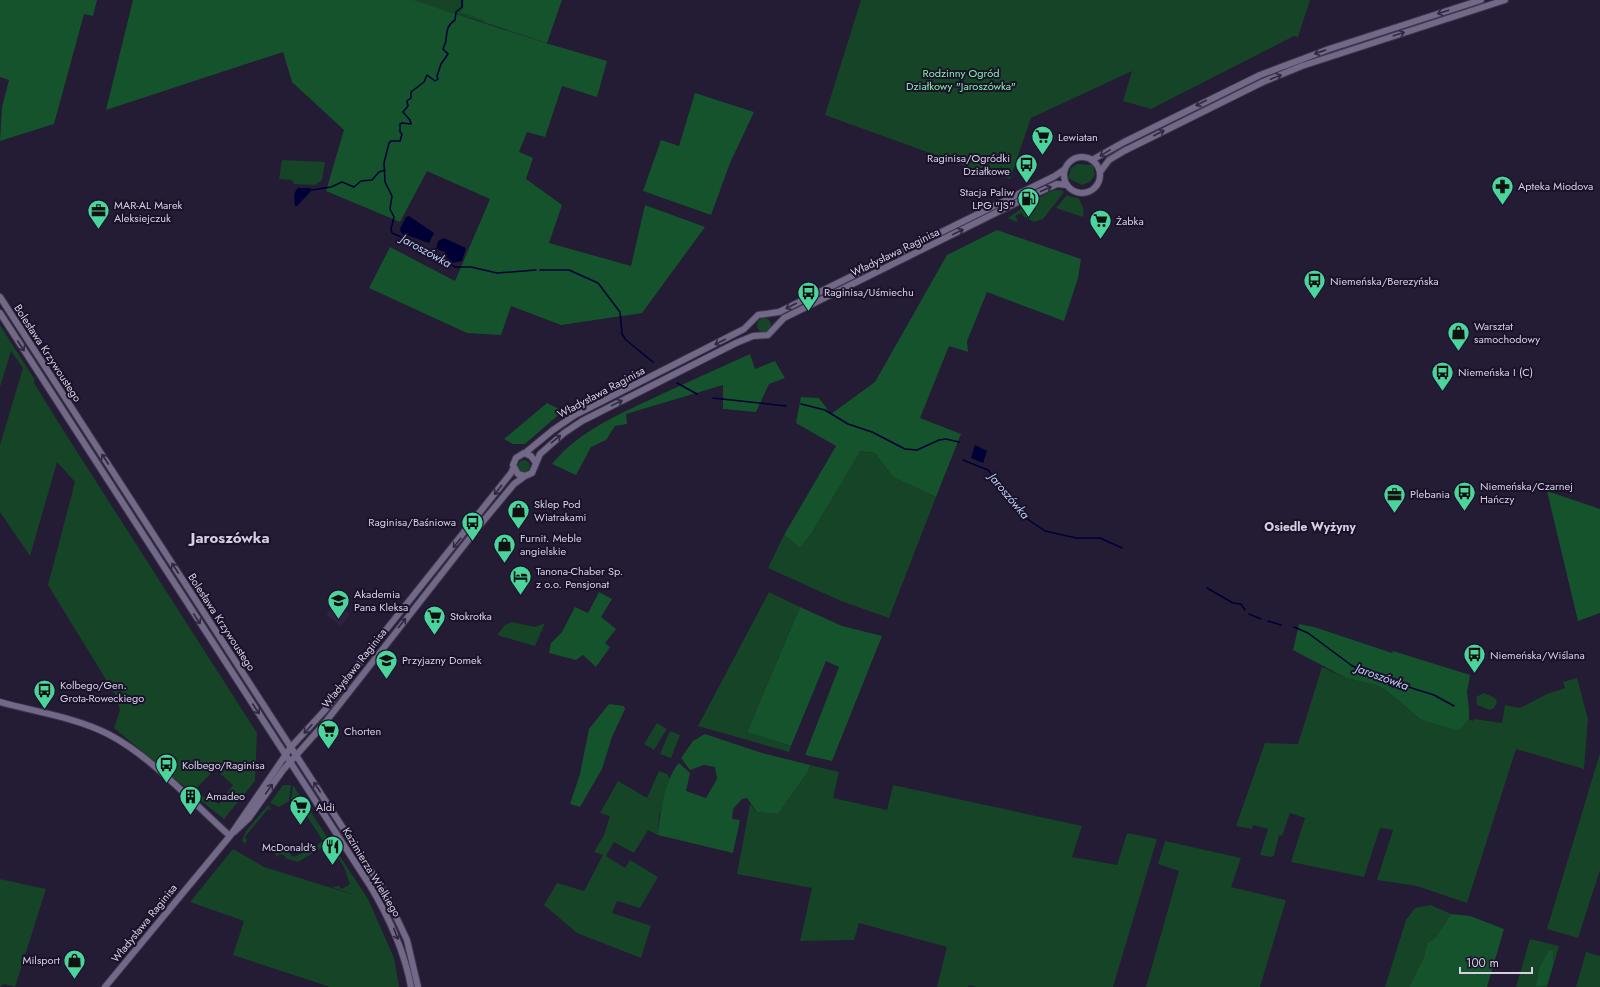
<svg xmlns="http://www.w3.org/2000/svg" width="1600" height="987" viewBox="0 0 1600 987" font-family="Jost,sans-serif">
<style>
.built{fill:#2e2242}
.green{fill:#164426}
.forest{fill:#15532d}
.water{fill:#000037}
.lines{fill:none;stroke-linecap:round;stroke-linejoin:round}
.stream{stroke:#000037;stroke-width:1.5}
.secondary-casing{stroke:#3d364b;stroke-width:8}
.secondary{stroke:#726887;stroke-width:6}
.oneway{stroke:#302741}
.labels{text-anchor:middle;stroke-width:4;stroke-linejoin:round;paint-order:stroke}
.park-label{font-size:11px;fill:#85eea4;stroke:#1a112a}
.poi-label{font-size:11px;fill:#d5d0e1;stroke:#1a112a;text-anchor:start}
.street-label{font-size:11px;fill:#d5d0e1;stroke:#1a112a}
.water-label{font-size:12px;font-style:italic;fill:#b9cef3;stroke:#1a112a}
.neighbourhood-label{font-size:12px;font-weight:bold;fill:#d5d0e1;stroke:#1a112a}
.district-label{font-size:15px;font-weight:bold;fill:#d5d0e1;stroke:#1a112a}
</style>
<rect width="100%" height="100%" fill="#241b34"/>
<path class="built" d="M336 604 350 614 341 626 326 614Z"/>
<path class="green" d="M411 0H494L483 22Z
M861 0H1310L1298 37 1294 36 1151 109 1123 101 1132 71 1031 118 1010 179 997 174 996 177 825 115Z
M282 160 325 162 322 180 315 185 294 184 292 180 279 179Z
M1077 164 1093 165 1095 175 1090 182 1082 185 1068 178 1071 168Z
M1054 190H1061L1064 192 1043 219 1034 222 1024 217 1021 213 1015 216 1018 220 1016 222 1008 218 1032 201Z
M1067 195 1068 196 1078 198C1082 203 1085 210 1083 217L1056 208Z
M757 325a7 7 0 1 1 14 0a7 7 0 1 1-14 0Z
M0 325 35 380 34 383 65 433 257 733 255 781 224 819 200 800 203 796 219 804 233 785 215 769 192 793 114 728 120 710 116 696 48 585 75 482 57 462 30 556 0 512V445L23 368 11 351 0 387Z
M859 451 875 453 893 477 936 497 889 618 841 601 768 568 784 535 800 548 811 534Z
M518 466a6 6 0 1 1 12 0a6 6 0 1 1-12 0Z
M769 592 800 607 747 732 791 746 789 752 698 726Z
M512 622 535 627 545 623 535 646 497 635 505 625Z
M1322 667 1346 678 1376 685 1386 690 1420 719 1463 727 1469 719 1473 721 1474 719 1502 723 1505 705 1520 708 1547 694 1565 688 1563 682 1577 678 1588 719 1584 769 1516 749 1467 903 1417 886 1377 880 1393 830 1380 828 1364 877 1291 862 1305 818 1290 813 1282 836 1279 835 1274 855 1272 857 1260 855 1268 829 1253 825 1252 829 1236 826 1265 743 1298 744Z
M1484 693 1495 698 1497 702 1494 708 1490 710 1477 705 1476 697Z
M657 723 667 729 654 750 644 744Z
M670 731 680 735 671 758 660 754Z
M1600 753V870L1578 938 1547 929Z
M810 765 839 772 833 798 887 810 893 785 1082 826 1072 857 1117 865 1127 833 1157 839 1113 987H976L969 985 968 987H937L947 947 859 923 854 940 800 941 812 888 737 874 750 804 757 812 778 814 809 770Z
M659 771 667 774 670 779 659 816 658 835 648 830 634 853 614 842 606 856 625 868 630 860 658 877 640 908 617 901 612 913 651 926 641 958 577 933 544 905 557 883 584 891 603 855 594 852 604 835 610 816 600 813 618 781 647 798Z
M283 785H291L289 801 279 807 270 803Z
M293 785 368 899 394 958 399 987H330L233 955 244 921 190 902 233 849 264 867 358 896 332 887 339 886 342 889 350 884 344 867 330 846 326 845 298 862 285 858 286 856 279 854 278 857 276 856 275 852 282 844 286 845 291 855 294 857 313 847 315 850 318 848 317 845 323 841 295 798 291 800Z
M268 805 272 810 268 809 245 837 247 840 245 844 253 850 256 848 253 850 242 841 246 831Z
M1165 841 1241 858 1231 887 1286 900 1260 987H1146L1179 871 1158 864Z
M0 879 46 889 15 987 4 984 0 987Z
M1431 905 1451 914 1435 938 1427 943 1424 957 1409 987H1385L1406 920 1415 908Z
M1530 939 1559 946 1547 987H1516Z
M1586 952 1600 956V987H1576Z"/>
<path class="forest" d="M0 0H97L93 16 84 14 54 124 0 141 2 107 9 80 0 77Z
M133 0H413L549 44 607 61 597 97 562 86 545 137 527 132 519 152 533 158 526 179 562 205 549 243 631 266 645 205 705 227 642 313 561 325 511 306 501 335 467 333 369 288 390 247 455 281 490 199 427 171 400 222 326 191 344 130 292 82 283 52 106 110Z
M465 0H562L547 43 483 22 484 20 460 12 464 8 463 3Z
M695 93 754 112 730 163 711 215 643 191 661 140 679 146Z
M997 230 1081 259 1078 278 1064 321 987 292 967 341 968 352 949 346 920 418 961 434 936 497 893 477 875 453 860 451 811 534 800 548 784 535 836 446 796 423 801 397 819 398 831 414 875 382 947 255Z
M750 354 755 369 775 361 785 378 769 384 756 412 723 409V385L626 414 627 424 615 426 606 440 591 447 576 475 552 464C580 429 625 412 664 393 693 380 721 367 750 354Z
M547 403 563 411 525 444H513L504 439Z
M1547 491 1600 509V613L1578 621Z
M599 592 612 599 601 617 616 629 605 643 610 647 596 667 583 655 576 660 549 653 551 643 562 632 575 607 588 613Z
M800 607 842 626 882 636 832 761 805 755 839 667 826 661 791 746 747 732Z
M1299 624 1314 627 1392 653 1393 651 1470 675 1467 692 1469 710V719L1463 727 1456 730 1420 719 1386 690 1376 685 1346 678 1293 650Z
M609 704 624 706 625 709 612 737 602 769 580 807 570 804 580 774 589 729Z
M705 734 762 753 810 765 809 770 778 814 757 812 747 798 742 799 733 809 732 819 740 820 733 853 658 835C660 814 665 778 679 763L690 773 686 791 706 798 717 779 715 767 704 765 690 770 681 758 693 741Z
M1451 914 1470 916 1504 929 1487 987H1409L1424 957 1427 943 1435 938Z
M1549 950 1553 951V965L1547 985 1536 987 1539 969Z"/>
<path class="water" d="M298 188H310L312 190 297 206H295C294 200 293 192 298 188Z
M409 216 434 233 429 243 401 233 400 229 406 217Z
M444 238 466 248 462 261 453 263 446 257 445 252 436 249 438 241Z
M975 445 987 451 983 463 971 458Z"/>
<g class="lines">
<path class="stream" d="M462 0V7L456 12 455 20C447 25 447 31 446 40 446 42 444 46 443 49L448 54 441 64 437 76 438 79 435 81 427 75 424 82 411 92V98L407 101 408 106 403 112 410 120 411 124 402 123 400 124V132L402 134 400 141H391L389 143 384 163 385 182 392 196 390 209 394 217 391 229 392 233 417 244 455 267H471L497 273 536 270
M312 190 331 187 342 182 354 187 361 181 372 180 379 172 385 170
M540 270H569L598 283 620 312 622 334 626 340 653 362
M677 383 697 394
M713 398 786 406
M801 404 825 410 848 424 872 432 905 449 917 450 939 440 946 439 959 442
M963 460 988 470 1023 516 1045 531 1076 538H1100L1122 548
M1207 588 1233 603 1241 604 1245 610
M1249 614 1261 619
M1268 621 1281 625
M1294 627 1308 633 1351 665 1360 670 1386 676 1399 684 1434 695 1454 706"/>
<defs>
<path id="secondary" d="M1064 175a18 18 0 1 1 36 0a18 18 0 1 1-36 0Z
M1092 160 1124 142 1260 75 1329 49 1481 0
M1100 172 1109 160 1124 151 1263 82 1302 66 1505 0
M0 297 385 893 407 940 418 987
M0 313 369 884C389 917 404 949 411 987
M525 453 553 430 575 415 744 329 758 315 779 312 1055 176 1065 169
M536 463 531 456 524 453 516 458 513 465 518 474 525 476 532 473 540 454 564 433 582 421 736 343 753 336 768 335 784 318 1026 198 1057 184 1067 185
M0 702C35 712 75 717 108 734 151 756 193 803 230 836
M234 832 249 818 283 770 324 724 480 525 514 484 525 476
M105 987 230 836 291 747 325 710 362 660 511 473 514 467"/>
</defs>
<use href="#secondary" class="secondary-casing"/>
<use href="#secondary" class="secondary"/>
</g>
<defs><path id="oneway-shaft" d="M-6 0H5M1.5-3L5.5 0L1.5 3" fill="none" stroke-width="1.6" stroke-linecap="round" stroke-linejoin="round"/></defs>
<g class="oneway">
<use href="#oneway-shaft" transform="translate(1443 12) rotate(162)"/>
<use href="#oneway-shaft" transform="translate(1399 34) rotate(-18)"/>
<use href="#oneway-shaft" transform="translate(1320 52) rotate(161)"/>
<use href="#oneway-shaft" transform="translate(1276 77) rotate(-22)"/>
<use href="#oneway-shaft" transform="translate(1201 103) rotate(153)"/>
<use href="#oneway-shaft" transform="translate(1159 133) rotate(-27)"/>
<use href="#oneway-shaft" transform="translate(1105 153) rotate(149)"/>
<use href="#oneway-shaft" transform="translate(1046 189) rotate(-24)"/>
<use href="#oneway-shaft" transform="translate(958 232) rotate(-26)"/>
<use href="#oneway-shaft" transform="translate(791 306) rotate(153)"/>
<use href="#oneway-shaft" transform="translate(720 342) rotate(153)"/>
<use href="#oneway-shaft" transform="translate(21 346) rotate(57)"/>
<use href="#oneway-shaft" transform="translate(617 403) rotate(-26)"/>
<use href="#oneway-shaft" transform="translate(556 439) rotate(-39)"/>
<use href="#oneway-shaft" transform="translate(105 459) rotate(-123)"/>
<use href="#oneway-shaft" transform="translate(498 490) rotate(128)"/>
<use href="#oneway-shaft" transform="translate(457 543) rotate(129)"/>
<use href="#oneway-shaft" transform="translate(175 568) rotate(-123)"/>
<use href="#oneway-shaft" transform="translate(197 619) rotate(57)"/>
<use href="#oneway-shaft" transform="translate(402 623) rotate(-52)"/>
<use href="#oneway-shaft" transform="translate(256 709) rotate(57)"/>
<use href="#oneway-shaft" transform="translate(308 729) rotate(132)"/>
<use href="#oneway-shaft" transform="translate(317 787) rotate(-123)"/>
<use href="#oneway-shaft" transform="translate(269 789) rotate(-55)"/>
<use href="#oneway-shaft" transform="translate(396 934) rotate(68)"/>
</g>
<defs>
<symbol id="supermarket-pin" viewBox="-11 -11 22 30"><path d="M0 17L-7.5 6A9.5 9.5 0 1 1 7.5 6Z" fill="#4bd49b" stroke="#1a112a"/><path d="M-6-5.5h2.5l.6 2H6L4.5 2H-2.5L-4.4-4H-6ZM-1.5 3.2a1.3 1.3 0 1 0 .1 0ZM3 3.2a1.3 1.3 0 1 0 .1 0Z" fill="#111"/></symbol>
<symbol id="bus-pin" viewBox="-11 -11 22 30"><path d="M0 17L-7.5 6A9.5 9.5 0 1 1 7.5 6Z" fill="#4bd49b" stroke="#1a112a"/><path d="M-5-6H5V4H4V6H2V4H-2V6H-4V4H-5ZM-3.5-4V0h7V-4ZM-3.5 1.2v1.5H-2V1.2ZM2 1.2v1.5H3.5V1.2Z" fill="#111"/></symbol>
<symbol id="pharmacy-pin" viewBox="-11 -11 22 30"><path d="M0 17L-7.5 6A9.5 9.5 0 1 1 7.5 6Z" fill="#4bd49b" stroke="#1a112a"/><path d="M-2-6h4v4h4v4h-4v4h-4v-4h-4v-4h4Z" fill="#111"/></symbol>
<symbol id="fuel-pin" viewBox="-11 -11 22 30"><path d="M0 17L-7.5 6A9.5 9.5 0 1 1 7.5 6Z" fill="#4bd49b" stroke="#1a112a"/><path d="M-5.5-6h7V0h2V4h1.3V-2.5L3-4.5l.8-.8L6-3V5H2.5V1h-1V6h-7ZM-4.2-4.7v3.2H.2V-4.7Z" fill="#111"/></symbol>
<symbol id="office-pin" viewBox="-11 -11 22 30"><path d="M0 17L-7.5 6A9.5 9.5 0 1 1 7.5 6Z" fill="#4bd49b" stroke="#1a112a"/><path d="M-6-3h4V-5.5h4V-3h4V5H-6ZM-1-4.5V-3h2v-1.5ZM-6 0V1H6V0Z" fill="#111"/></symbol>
<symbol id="shop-pin" viewBox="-11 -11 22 30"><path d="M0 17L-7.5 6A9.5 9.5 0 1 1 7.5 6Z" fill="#4bd49b" stroke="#1a112a"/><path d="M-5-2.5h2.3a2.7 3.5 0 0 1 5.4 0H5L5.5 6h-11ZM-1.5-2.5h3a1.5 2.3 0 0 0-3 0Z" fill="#111"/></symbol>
<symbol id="hotel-pin" viewBox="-11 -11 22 30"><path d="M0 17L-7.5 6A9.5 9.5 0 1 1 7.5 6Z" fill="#4bd49b" stroke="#1a112a"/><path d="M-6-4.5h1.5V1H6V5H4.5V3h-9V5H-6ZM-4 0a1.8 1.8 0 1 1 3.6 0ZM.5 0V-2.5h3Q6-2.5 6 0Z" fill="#111"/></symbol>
<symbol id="school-pin" viewBox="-11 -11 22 30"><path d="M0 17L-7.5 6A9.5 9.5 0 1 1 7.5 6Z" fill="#4bd49b" stroke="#1a112a"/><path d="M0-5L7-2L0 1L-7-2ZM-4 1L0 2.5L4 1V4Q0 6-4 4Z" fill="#111"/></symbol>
<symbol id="building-pin" viewBox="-11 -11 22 30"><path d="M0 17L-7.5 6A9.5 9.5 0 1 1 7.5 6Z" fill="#4bd49b" stroke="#1a112a"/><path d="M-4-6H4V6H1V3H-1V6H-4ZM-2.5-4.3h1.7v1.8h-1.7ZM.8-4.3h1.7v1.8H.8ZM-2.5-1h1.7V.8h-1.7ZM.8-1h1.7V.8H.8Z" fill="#111"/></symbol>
<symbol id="restaurant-pin" viewBox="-11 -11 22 30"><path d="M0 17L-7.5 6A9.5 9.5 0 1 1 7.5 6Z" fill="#4bd49b" stroke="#1a112a"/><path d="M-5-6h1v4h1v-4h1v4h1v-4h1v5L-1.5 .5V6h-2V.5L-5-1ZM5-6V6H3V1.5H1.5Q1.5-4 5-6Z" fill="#111"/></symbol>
</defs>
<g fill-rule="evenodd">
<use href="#supermarket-pin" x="1030" y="124" width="25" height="34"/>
<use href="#bus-pin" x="1014" y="152" width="25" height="34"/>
<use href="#pharmacy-pin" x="1490" y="174" width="25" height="34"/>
<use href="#fuel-pin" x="1016" y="186" width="25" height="34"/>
<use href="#office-pin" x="86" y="198" width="25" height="34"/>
<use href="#supermarket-pin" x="1088" y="208" width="25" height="34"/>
<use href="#bus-pin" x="1302" y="268" width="25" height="34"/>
<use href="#bus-pin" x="796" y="280" width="25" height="34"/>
<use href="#shop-pin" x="1446" y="320" width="25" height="34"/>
<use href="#bus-pin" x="1430" y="360" width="25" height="34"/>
<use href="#bus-pin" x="1452" y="480" width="25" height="34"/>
<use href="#office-pin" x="1382" y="482" width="25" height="34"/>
<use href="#shop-pin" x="506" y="498" width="25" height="34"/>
<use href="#bus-pin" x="460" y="510" width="25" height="34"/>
<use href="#shop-pin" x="492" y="532" width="25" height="34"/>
<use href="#hotel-pin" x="508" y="564" width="25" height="34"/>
<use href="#school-pin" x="326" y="588" width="25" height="34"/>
<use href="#supermarket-pin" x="422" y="604" width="25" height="34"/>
<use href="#bus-pin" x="1462" y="642" width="25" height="34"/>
<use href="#school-pin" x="374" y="648" width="25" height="34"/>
<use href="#bus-pin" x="32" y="678" width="25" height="34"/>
<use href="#supermarket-pin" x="316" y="718" width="25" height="34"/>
<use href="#bus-pin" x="154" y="752" width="25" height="34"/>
<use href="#building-pin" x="178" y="784" width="25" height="34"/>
<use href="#supermarket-pin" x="288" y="794" width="25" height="34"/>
<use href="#restaurant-pin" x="320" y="834" width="25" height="34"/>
<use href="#shop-pin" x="62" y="948" width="25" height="34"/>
</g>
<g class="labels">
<g class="park-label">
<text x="961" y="77">Rodzinny Ogród<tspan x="961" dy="13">Działkowy "Jaroszówka"</tspan></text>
</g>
<g class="poi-label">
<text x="1058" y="141">Lewiatan</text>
<text x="1010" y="162" text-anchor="end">Raginisa/Ogródki<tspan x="1010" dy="13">Działkowe</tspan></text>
<text x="1518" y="190">Apteka Miodova</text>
<text x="1014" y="196" text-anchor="end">Stacja Paliw<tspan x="1014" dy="13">LPG "JS"</tspan></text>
<text x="114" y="209">MAR-AL Marek<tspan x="114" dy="13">Aleksiejczuk</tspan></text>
<text x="1116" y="225">Żabka</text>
<text x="1330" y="285">Niemeńska/Berezyńska</text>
<text x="824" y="296">Raginisa/Uśmiechu</text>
<text x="1474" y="330">Warsztat<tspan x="1474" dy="13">samochodowy</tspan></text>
<text x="1458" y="376">Niemeńska I (C)</text>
<text x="1480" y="490">Niemeńska/Czarnej<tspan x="1480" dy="13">Hańczy</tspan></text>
<text x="1410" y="498">Plebania</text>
<text x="534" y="508">Sklep Pod<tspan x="534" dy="13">Wiatrakami</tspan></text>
<text x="456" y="526" text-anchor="end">Raginisa/Baśniowa</text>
<text x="520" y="542">Furnit. Meble<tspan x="520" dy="13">angielskie</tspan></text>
<text x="536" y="575">Tanona-Chaber Sp.<tspan x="536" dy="13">z o.o. Pensjonat</tspan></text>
<text x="354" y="598">Akademia<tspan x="354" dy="13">Pana Kleksa</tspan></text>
<text x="450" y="620">Stokrotka</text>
<text x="1490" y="659">Niemeńska/Wiślana</text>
<text x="402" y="664">Przyjazny Domek</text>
<text x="60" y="689">Kolbego/Gen.<tspan x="60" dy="13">Grota-Roweckiego</tspan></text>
<text x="344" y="735">Chorten</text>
<text x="182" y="769">Kolbego/Raginisa</text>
<text x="206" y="800">Amadeo</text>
<text x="316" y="811">Aldi</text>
<text x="316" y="851" text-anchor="end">McDonald's</text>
<text x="60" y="964" text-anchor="end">Milsport</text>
</g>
<g class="street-label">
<text transform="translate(895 252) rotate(-26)" y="4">Władysława Raginisa</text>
<text transform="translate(48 353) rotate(57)" y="4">Bolesława Krzywoustego</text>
<text transform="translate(601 392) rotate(-28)" y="4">Władysława Raginisa</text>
<text transform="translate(222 622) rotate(57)" y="4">Bolesława Krzywoustego</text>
<text transform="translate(354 668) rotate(-52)" y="4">Władysława Raginisa</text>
<text transform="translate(372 872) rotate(59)" y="4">Kazimierza Wielkiego</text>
<text transform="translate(144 923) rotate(-51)" y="4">Władysława Raginisa</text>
</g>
<g class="water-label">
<text transform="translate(426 251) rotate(29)" y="4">Jaroszówka</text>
<text transform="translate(1009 496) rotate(50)" y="4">Jaroszówka</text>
<text transform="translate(1382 677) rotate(20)" y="4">Jaroszówka</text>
</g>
<g class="neighbourhood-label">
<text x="1310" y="531">Osiedle Wyżyny</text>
</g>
<g class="district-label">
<text x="230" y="543">Jaroszówka</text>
</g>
</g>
<path d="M1460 967v6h72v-6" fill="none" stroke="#d5d0e1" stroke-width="2"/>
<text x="1466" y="967" font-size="12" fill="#d5d0e1" stroke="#1a112a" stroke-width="3" paint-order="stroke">100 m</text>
</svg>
